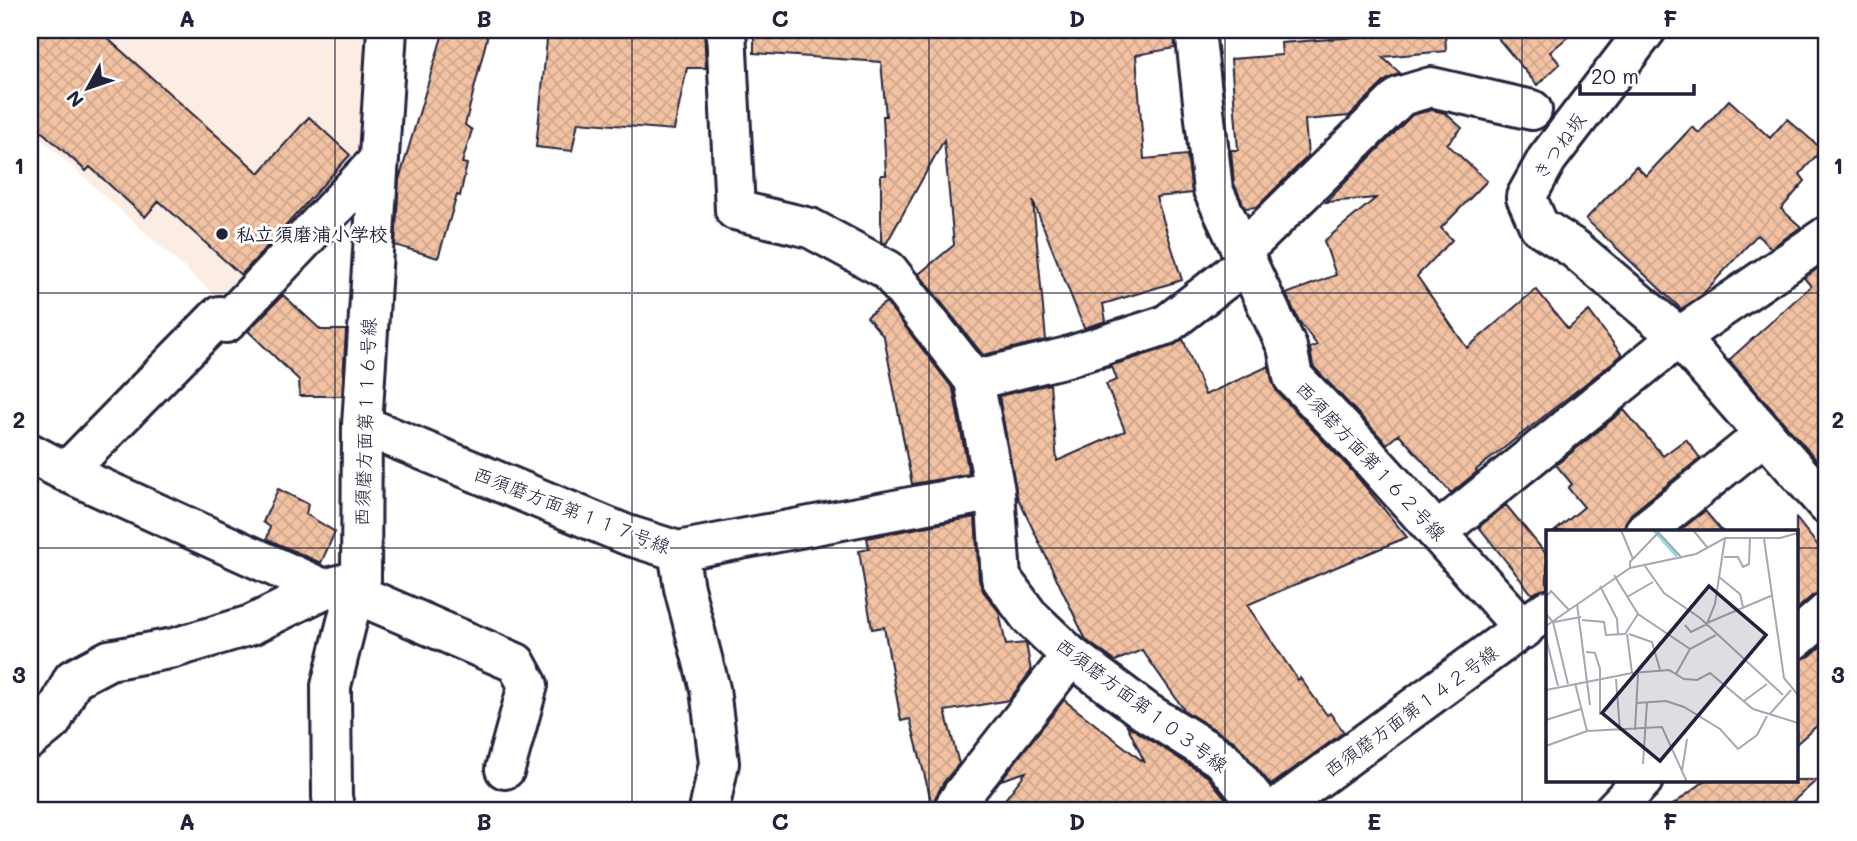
<svg xmlns="http://www.w3.org/2000/svg" width="1857" height="841" viewBox="0 0 1857 841" font-family="Mali,'Klee One',sans-serif">
<style>
.built{fill:#fbede3}
.building{fill:url(#building-cross-hatch);stroke:#22223b;stroke-width:2}
.lines{fill:none;stroke-linecap:round;stroke-linejoin:round}
.minor-casing{stroke:#22223b;stroke-width:44}
.minor{stroke:#fff;stroke-width:38}
.grid{fill:none;stroke:#22223b;stroke-width:2;stroke-opacity:0.55}
.poi-dot{fill:#22223b;stroke:#fff;stroke-width:2.5}
.labels{text-anchor:middle;stroke-width:6;stroke-linejoin:round;paint-order:stroke}
.street-label{font-size:19px;fill:#22223b;stroke:#fff}
.poi-label{font-size:19px;font-weight:bold;fill:#22223b;stroke:#fff;text-anchor:start}
.inset-river{fill:none;stroke:#8cdde3;stroke-width:3.5}
.inset-road{fill:none;stroke:#a7a7b1;stroke-width:2}
.view{fill:#22223b;fill-opacity:0.15;stroke:#22223b;stroke-width:3.5}
.inset-edge{fill:none;stroke:#22223b;stroke-width:3.5}
.neatline{fill:none;stroke:#22223b;stroke-width:2.5}
.grid-label{font-size:23px;text-anchor:middle;font-weight:bold;fill:#22223b}
</style>
<defs>
<pattern id="building-cross-hatch" width="8" height="8" patternUnits="userSpaceOnUse" patternTransform="scale(1.75)"><rect width="8" height="8" fill="#f2c2a2"/><path d="M0 0l8 8M0 8l8-8" fill="none" stroke="#cfa68c"/></pattern>
</defs>
<rect width="100%" height="100%" fill="#fff"/>
<filter id="ink" filterUnits="userSpaceOnUse"><feTurbulence type="fractalNoise" baseFrequency=".0143" numOctaves="2"/><feDisplacementMap in="SourceGraphic" scale="14" xChannelSelector="R" yChannelSelector="G"/><feConvolveMatrix kernelMatrix="1 2 1 2 8 2 1 2 1" color-interpolation-filters="sRGB"/></filter>
<g filter="url(#ink)">
<path class="built" d="M30 30H372L366 161 228 307 30 129Z"/>
<path class="building" d="M30 30H98L259 173 309 117 350 155 241 275 159 201 145 217 90 167 86 171 30 121Z
M444 30H489L465 125 472 130 462 163 467 164 460 196 457 195 438 258 395 245 399 180Z
M548 30H704L706 68H687L674 130 578 122 572 151 536 147Z
M754 30H1174L1175 48 1136 55 1144 159 1187 155 1192 193 1156 197 1182 280 1103 304 1106 321 1084 328 1033 201 1046 340 983 355 919 274 954 245 944 140 886 244 881 241V175H886L883 116H886L881 62 754 53Z
M1354 30H1445L1446 51 1382 57 1400 73 1386 80 1349 116 1305 120 1308 156 1257 207 1245 208 1234 184 1231 150H1238L1231 59 1282 55 1281 43 1355 37Z
M1491 30H1576L1550 52 1560 64 1537 85Z
M1729 100 1770 138 1787 119 1822 149 1800 174 1805 181 1781 209 1801 227 1771 248 1757 235 1702 295 1681 309 1586 219 1636 166 1646 176 1692 127 1699 133Z
M1432 110 1445 113 1462 128 1447 144 1487 181 1441 228 1452 240 1417 276 1467 348 1536 289 1568 329 1589 311 1622 355 1476 470 1477 472 1451 493 1399 434 1387 444 1313 366 1310 348 1317 345 1299 321 1286 294 1336 275 1324 241 1376 198 1326 202 1412 115Z
M1827 262V472L1729 360 1811 286 1804 278Z
M283 295 321 330H346L342 396H300L299 380 248 331Z
M886 302 953 389 969 474 912 484 884 337 867 317Z
M1183 339 1205 395 1269 366 1272 381 1277 392 1353 472 1407 537 1247 605 1298 680 1300 678 1327 715 1330 713 1344 732 1271 785 1235 742 1185 711 1142 650 1115 661 1086 640 1017 496 999 396 1050 384 1057 461 1125 431 1106 384 1117 380 1112 367 1100 369 1173 346Z
M1624 410 1663 456 1686 439 1700 458 1631 514 1625 523 1624 531H1555L1584 507 1568 488 1572 484 1556 465Z
M278 489 308 504 306 514 335 532 321 563 267 539 270 527 263 522Z
M1506 505 1547 555V589L1532 594 1479 527Z
M1705 511 1722 531H1679Z
M975 517 979 580 983 591 999 612 1006 645 1026 643 1031 671 1009 700 945 711 959 764 943 783 932 804 910 719 901 721 884 627 872 629 859 551 869 549 867 538Z
M1796 518 1827 557V591L1813 595 1796 610Z
M1827 641V717L1796 744V660L1810 656Z
M1064 700 1145 763 1127 725 1208 777 1236 811H996L1026 772 1001 780Z
M1706 780H1817L1782 811H1665Z"/>
<g class="lines">
<defs>
<path id="minor" d="M726 30 735 210 810 228 888 270 974 380 995 491 1001 578 1029 616 1071 656 1146 712 1223 760 1264 811
M1195 30 1213 190 1287 347 1293 377 1360 447 1524 629
M1646 30 1547 159 1526 197 1539 226 1575 249 1679 337 1827 505
M1239 246 1256 238 1401 96 1431 87 1532 110
M226 323 379 160
M974 380 1067 357 1166 325 1246 263
M362 425 627 535 678 551 995 491
M30 453 66 472 324 589
M66 472 219 316
M1645 531 1765 434
M1438 532 1679 337 1827 236
M678 551 684 588 710 689 719 763 709 811
M354 593 516 663 528 685 505 769
M1796 639 1827 612
M30 739 52 721 73 679 109 660 174 648 251 625 324 589 361 579
M335 811 332 797 331 686 354 593 361 579 362 425 387 30
M952 811 962 795 1071 656
M1273 811 1547 610
M1613 811 1643 780"/>
</defs>
<use href="#minor" class="minor-casing"/>
<use href="#minor" class="minor"/>
</g>
</g>
<path class="grid" d="M335 30V811M632 30V811M929 30V811M1225 30V811M1522 30V811M30 293H1827M30 548H1547M1796 548H1827"/>
<circle class="poi-dot" cx="222" cy="234" r="7"/>
<g class="labels">
<g class="street-label">
<text transform="translate(1559 146) rotate(-55)" y="7">きつね坂</text>
<text transform="translate(365 422) rotate(-88)" y="7">西須磨方面第１１６号線</text>
<text transform="translate(1371 461) rotate(47)" y="7">西須磨方面第１６２号線</text>
<text transform="translate(572 510) rotate(21)" y="7">西須磨方面第１１７号線</text>
<text transform="translate(1142 705) rotate(37)" y="7">西須磨方面第１０３号線</text>
<text transform="translate(1411 711) rotate(-36)" y="7">西須磨方面第１４２号線</text>
</g>
<g class="poi-label">
<text x="236" y="241">私立須磨浦小学校</text>
</g>
</g>
<g transform="translate(1546 530)">
<rect width="252" height="252" fill="#fff"/>
<path class="inset-river" d="M108 0 131 26"/>
<path class="inset-road" d="M75 0 87 29M147 0 161 17M111 1 136 28M218 9 238 148 252 165M178 27H192L197 37 203 34 204 8M99 36 118 63 154 88 237 165M84 38V32L112 3M68 45 92 84 144 119M173 47 194 64 197 77M54 56 71 89 72 104M0 67 5 61 23 80M81 67 107 52M31 74 44 175M0 84 7 92 22 154M36 90 58 92 60 105 79 104M8 92 35 87M161 93 227 65M139 95 145 102 159 95M0 96 84 38 150 24 179 8H234L252 3M160 96 169 74 179 8M79 104 92 84M81 104 86 143M83 104 106 112 114 140M0 108 12 156M40 122 49 123 54 139V185M86 143 123 140 138 149 151 150 164 143 207 179 252 193M130 144 144 119 170 105M70 149 74 201M29 153 41 201M0 160 86 143M198 171 221 154M90 173 120 171 138 177 174 199 192 219 211 205 221 186M223 185 245 160M0 190 35 179M89 200 92 144M0 216 41 201 116 197 141 252M97 234 101 172M136 241 141 209"/>
<path class="view" d="M163 56 220 105 114 231 56 183Z"/>
<rect width="252" height="252" class="inset-edge"/>
</g>
<rect width="1857" height="841" fill="none" stroke="#fff" stroke-width="77"/>
<g transform="translate(88 88) rotate(230)" stroke="#ffffff" stroke-width="5" paint-order="stroke">
<path d="M0-5L12 26L0 18L-12 26Z" fill="#22223b"/>
<text y="-10" font-size="19" font-weight="bold" text-anchor="middle" fill="#22223b">N</text>
</g>
<path d="M1580 84v10h114v-10" fill="none" stroke="#22223b" stroke-width="3.5"/>
<text x="1591" y="84" font-size="21" fill="#22223b" stroke="#ffffff" stroke-width="5" paint-order="stroke">20 m</text>
<rect x="38" y="38" width="1780" height="764" class="neatline"/>
<g class="grid-label">
<text x="187" y="27">A</text>
<text x="484" y="27">B</text>
<text x="780" y="27">C</text>
<text x="1077" y="27">D</text>
<text x="1374" y="27">E</text>
<text x="1670" y="27">F</text>
<text x="19" y="174">1</text>
<text x="1838" y="174">1</text>
<text x="19" y="428">2</text>
<text x="1838" y="428">2</text>
<text x="19" y="683">3</text>
<text x="1838" y="683">3</text>
<text x="187" y="830">A</text>
<text x="484" y="830">B</text>
<text x="780" y="830">C</text>
<text x="1077" y="830">D</text>
<text x="1374" y="830">E</text>
<text x="1670" y="830">F</text>
</g>
</svg>
